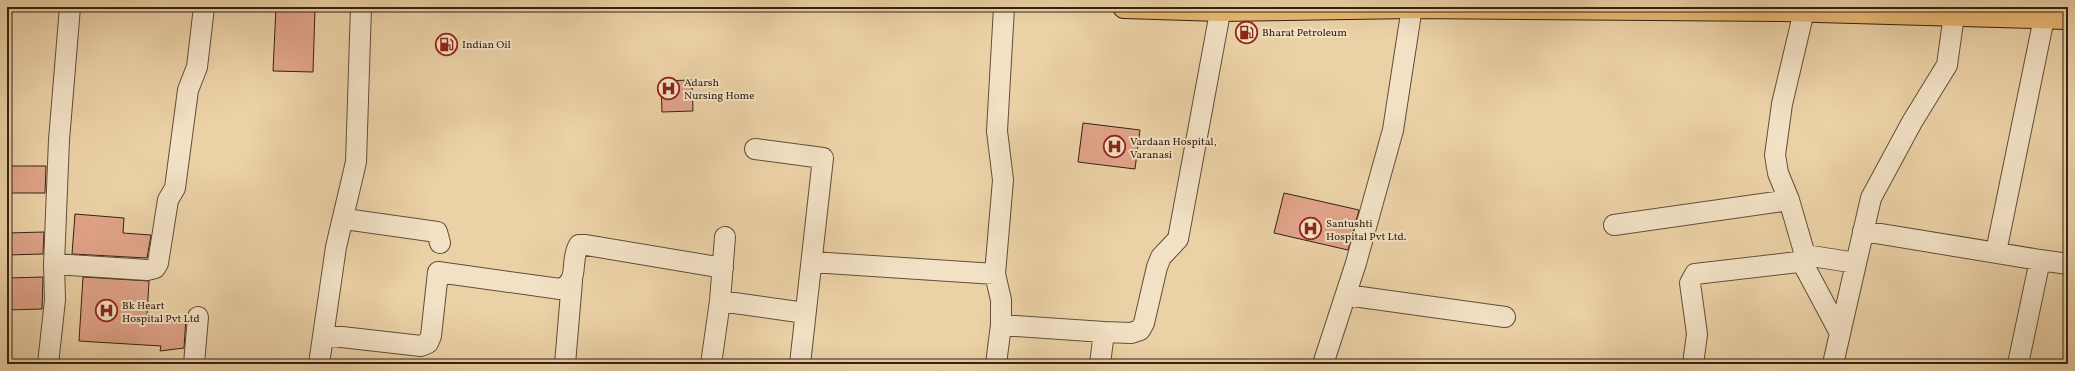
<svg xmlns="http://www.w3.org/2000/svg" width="2075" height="371" viewBox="0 0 2075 371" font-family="Vollkorn,serif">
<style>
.building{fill:#e1a48a;stroke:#352213}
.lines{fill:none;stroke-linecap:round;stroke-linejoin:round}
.minor-casing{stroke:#624e38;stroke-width:22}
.major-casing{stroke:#352213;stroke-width:24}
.minor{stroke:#f2e1c5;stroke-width:20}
.major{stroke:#e6b873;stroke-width:22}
.labels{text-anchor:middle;stroke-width:4;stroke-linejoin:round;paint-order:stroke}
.poi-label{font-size:11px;fill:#352213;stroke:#f2e1c5;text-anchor:start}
</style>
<rect width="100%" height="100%" fill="#ebd1a6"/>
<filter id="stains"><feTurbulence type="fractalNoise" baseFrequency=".005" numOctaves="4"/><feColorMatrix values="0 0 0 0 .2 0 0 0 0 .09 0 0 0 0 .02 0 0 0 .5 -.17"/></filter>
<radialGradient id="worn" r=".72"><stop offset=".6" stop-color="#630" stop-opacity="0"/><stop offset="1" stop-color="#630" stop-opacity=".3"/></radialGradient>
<path class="building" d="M276 7 315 8 313 72 273 71Z
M692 80 693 111 662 112 661 81Z
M1083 123 1140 130 1135 169 1078 162Z
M7 166H46L45 193H7Z
M1284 193 1359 210 1348 250 1274 233Z
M75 214 124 218 123 233 151 235 147 258 72 254Z
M44 232 43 254 7 255V233Z
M43 277 42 309 7 310V278Z
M83 277 149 281 147 316 186 317 184 348 160 351 161 346 79 341Z"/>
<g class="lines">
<defs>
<path id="minor" d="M755 149 823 158 800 364
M352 220 437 232 440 243
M1614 225 1789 200
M1863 231 2040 260
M1996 252 2044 18
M1805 255 1856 263
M1801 260 1840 333
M812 262 995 274
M54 264 147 270 155 268 158 263 168 200 175 188 188 90 197 67 204 7
M1346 295 1505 317
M720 301 805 313
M1001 325 1104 332
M324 335 421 346 428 343 431 336 438 272 560 289C581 281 569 261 579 245H586L723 268
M48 364 55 300 54 264 59 140 70 7
M194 364 198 317
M319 364 336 247 356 162 361 7
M565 364 572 281
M711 364 720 301 725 237
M996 364 1001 325V300L995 274 1003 180 997 131 1004 7
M1100 364 1104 332 1131 333 1140 330 1144 323 1157 267 1161 257 1178 239 1221 7
M1323 364 1356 263 1393 130 1412 7
M1693 364 1697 334 1690 283 1695 274 1798 262 1805 255 1789 200 1778 173 1775 155 1782 104 1804 11
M1833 364 1871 198 1912 122 1947 65 1954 15
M2018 364 2040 260 2068 264"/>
<path id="major" d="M1124 7 1220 10 1412 7 1781 10 2068 18"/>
</defs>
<use href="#minor" class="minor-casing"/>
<use href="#major" class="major-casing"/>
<use href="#minor" class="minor"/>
<use href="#major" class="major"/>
</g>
<defs>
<symbol id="fuel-ring" viewBox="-11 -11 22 22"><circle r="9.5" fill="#f2e1c5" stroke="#8f2418" stroke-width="1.5"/><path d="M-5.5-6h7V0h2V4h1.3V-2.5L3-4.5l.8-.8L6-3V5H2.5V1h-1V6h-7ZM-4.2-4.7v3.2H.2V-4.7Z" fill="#8f2418"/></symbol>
<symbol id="hospital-ring" viewBox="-11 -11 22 22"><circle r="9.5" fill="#f2e1c5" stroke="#8f2418" stroke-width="1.5"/><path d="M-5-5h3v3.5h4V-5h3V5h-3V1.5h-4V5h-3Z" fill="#8f2418"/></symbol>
</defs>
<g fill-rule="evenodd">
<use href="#fuel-ring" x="1234" y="20" width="25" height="25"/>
<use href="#fuel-ring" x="434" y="32" width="25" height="25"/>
<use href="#hospital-ring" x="656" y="76" width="25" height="25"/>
<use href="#hospital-ring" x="1102" y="134" width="25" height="25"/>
<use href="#hospital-ring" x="1298" y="216" width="25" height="25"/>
<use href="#hospital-ring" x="94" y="298" width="25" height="25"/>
</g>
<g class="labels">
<g class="poi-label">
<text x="1262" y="36">Bharat Petroleum</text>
<text x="462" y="48">Indian Oil</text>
<text x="684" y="86">Adarsh<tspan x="684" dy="13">Nursing Home</tspan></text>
<text x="1130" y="145">Vardaan Hospital,<tspan x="1130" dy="13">Varanasi</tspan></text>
<text x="1326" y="227">Santushti<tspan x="1326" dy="13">Hospital Pvt Ltd.</tspan></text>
<text x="122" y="309">Bk Heart<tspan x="122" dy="13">Hospital Pvt Ltd</tspan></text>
</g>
</g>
<rect width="2075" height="371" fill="none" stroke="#ebd1a6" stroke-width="24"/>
<rect x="8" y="8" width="2059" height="355" fill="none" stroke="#352213" stroke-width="2"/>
<rect x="12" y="12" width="2051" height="347" fill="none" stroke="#352213"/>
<rect width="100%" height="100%" filter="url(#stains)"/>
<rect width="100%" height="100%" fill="url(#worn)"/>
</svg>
